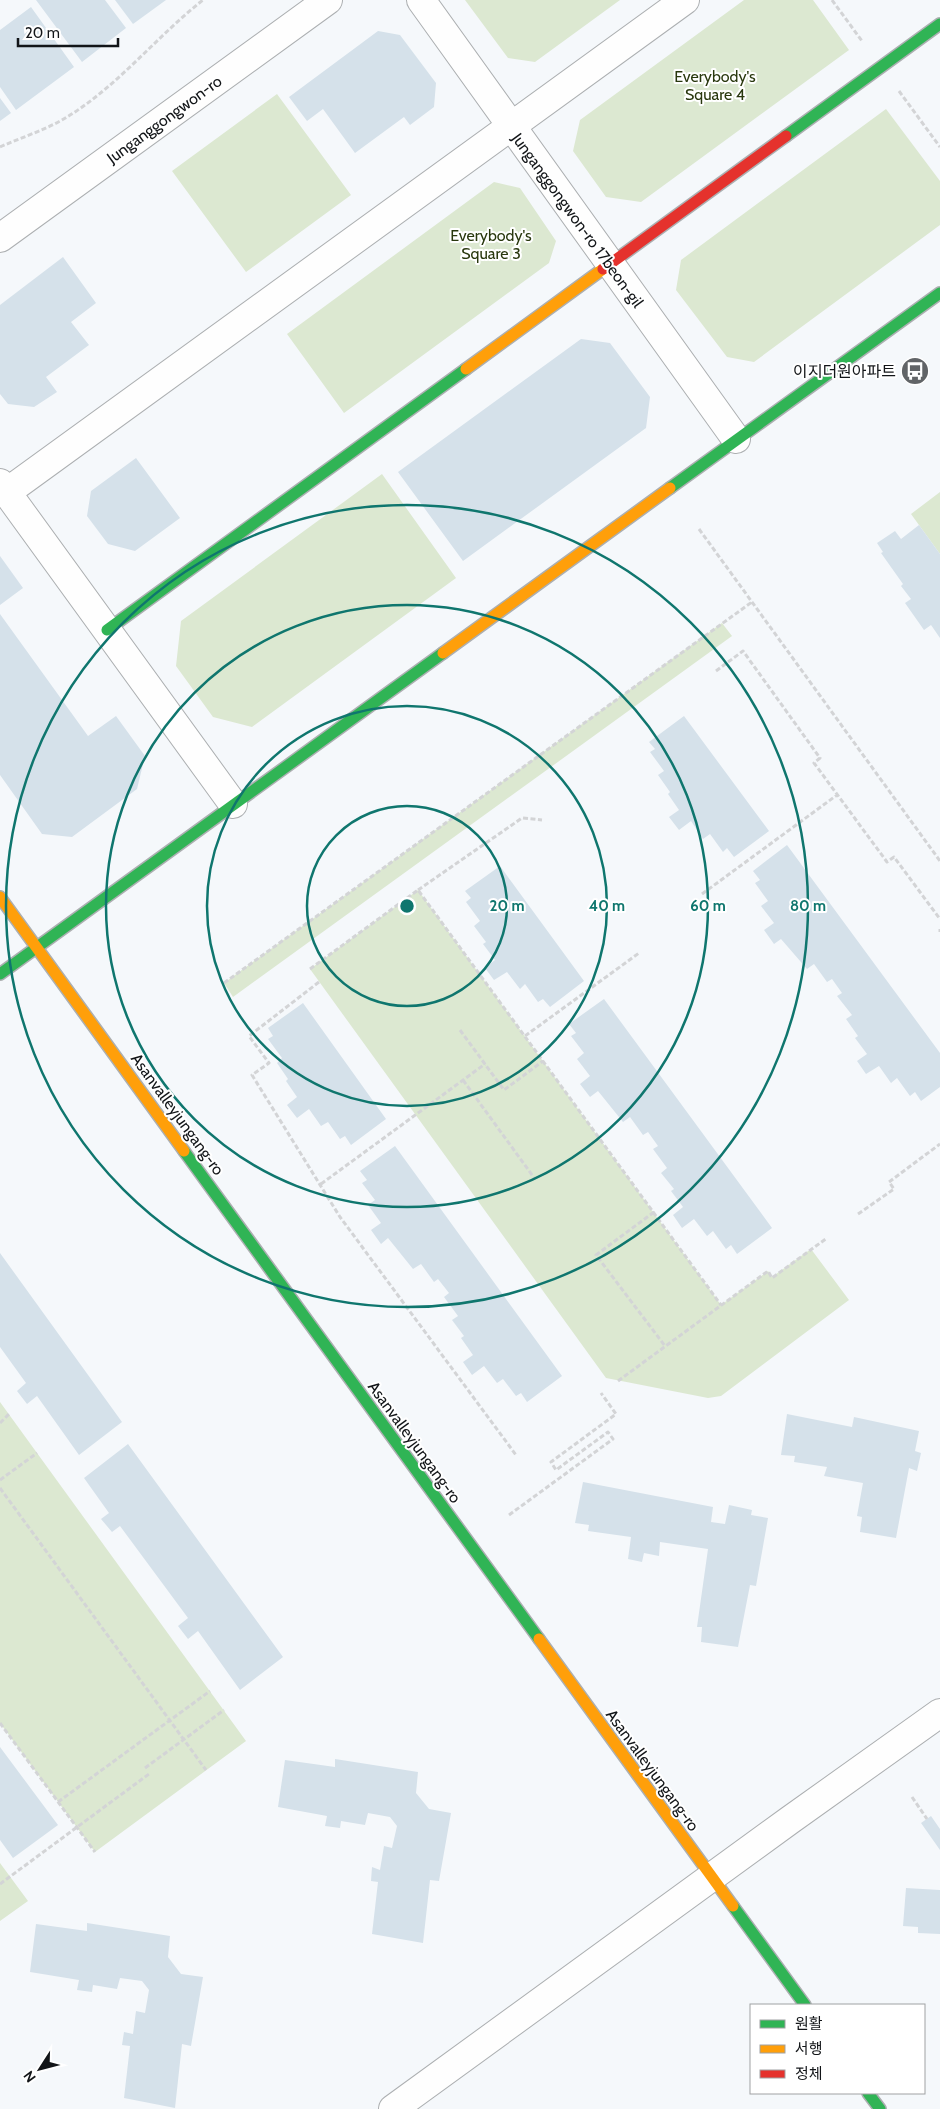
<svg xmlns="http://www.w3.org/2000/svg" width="940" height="2109" viewBox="0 0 940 2109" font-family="Cabin,'Noto Sans KR',sans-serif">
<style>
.green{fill:#dce8d1}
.building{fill:#d5e1ea}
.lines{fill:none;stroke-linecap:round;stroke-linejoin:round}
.street-casing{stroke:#acafb1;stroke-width:30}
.fast-casing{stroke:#acafb1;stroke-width:14}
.slow-casing{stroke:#acafb1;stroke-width:14}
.jam-casing{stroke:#acafb1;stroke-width:14}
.path{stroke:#d3d4d6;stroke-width:3;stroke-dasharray:5 2.5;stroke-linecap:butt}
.street{stroke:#fefefe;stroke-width:28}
.fast{stroke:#30b455;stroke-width:11}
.slow{stroke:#ff9f0a;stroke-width:11}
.jam{stroke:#e5322d;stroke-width:11}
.ring{fill:none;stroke:#0f766e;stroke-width:2.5}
.labels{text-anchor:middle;stroke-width:4;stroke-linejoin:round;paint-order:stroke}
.park-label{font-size:16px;fill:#29380e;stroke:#fff}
.street-label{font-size:16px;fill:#121518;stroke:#fff}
.poi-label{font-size:16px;fill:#121518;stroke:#fff;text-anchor:end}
.centre{fill:#0f766e;stroke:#fff;stroke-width:2.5}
.ring-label{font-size:15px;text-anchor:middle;font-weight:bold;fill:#0f766e;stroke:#fff;stroke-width:4;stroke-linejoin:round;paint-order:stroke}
</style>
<rect width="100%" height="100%" fill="#f5f8fb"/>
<path class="green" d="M465 0H620L535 62 508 58Z
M744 0H813L849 50 641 202 606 197 573 151 580 120Z
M277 94 351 195 246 272 172 171Z
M886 109 940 181V225L754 362 727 357 676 290 681 260Z
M494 182 520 188 556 241 549 263 344 413 287 334Z
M382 474 456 578 252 727 213 717 176 666 181 621Z
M940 492V554L911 514Z
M722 623 732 636 233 997 224 983Z
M418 890 721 1305 768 1271 772 1277 811 1249 849 1300 721 1396 708 1398 606 1378 310 969Z
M0 1402 246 1741 95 1852 0 1723Z
M0 1863 28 1901 0 1921Z"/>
<path class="building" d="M36 0H105L126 28 82 62Z
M115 0H166L133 24Z
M31 7 74 67 16 110 0 87V30Z
M378 31 400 35 436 83 434 107 410 125 404 117 355 153 323 109 307 121 289 97Z
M0 98 11 113 0 121Z
M63 257 96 303 71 322 89 345 46 377 57 392 34 407 8 404 0 394V305Z
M581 339 610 343 650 397 646 428 463 561 398 472Z
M136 458 180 518 135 551 108 544 87 516 91 491Z
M919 525 940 554V638L931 625 924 630 905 603 911 599 901 586 903 584 881 553 883 552 877 543 895 531 901 539Z
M0 556 23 588 0 605Z
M0 614 88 736 116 716 145 756 137 789 72 837 42 834 0 775Z
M684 716 769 831 734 857 727 848 723 852 710 834 703 839 691 821 679 830 669 817 679 810 668 794 670 792 658 775 664 771 650 752 655 749 649 742Z
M787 845 940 1053V1087L921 1101 915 1092 910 1096 897 1078 891 1083 879 1066 866 1074 857 1061 867 1054 855 1038 858 1036 846 1019 852 1015 837 996 842 993 832 979 827 982 814 964 807 969 781 939 774 944 764 930 774 923 761 906 768 901 755 883 760 880 753 871Z
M500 866 584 981 550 1007 543 999 538 1002 525 984 520 989 507 972 494 980 485 968 495 960 483 944 486 942 474 926 480 921 466 902 471 898 465 891Z
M604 999 772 1228 737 1254 731 1245 726 1249 713 1231 707 1236 694 1219 682 1228 673 1215 683 1207 671 1191 674 1189 661 1173 667 1168 653 1149 658 1146 648 1132 643 1135 630 1117 623 1122 598 1091 590 1097 580 1084 590 1076 577 1059 584 1053 571 1036 576 1033 569 1024Z
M303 1003 386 1119 351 1145 345 1136 340 1139 328 1122 321 1126 309 1109 297 1118 287 1105 297 1097 286 1081 288 1079 277 1063 282 1058 268 1039 273 1036 268 1028Z
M395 1146 562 1376 527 1402 521 1393 516 1396 503 1379 497 1383 484 1366 472 1375 463 1362 473 1355 461 1338 464 1336 452 1320 458 1316 444 1297 449 1293 438 1279 434 1282 421 1264 413 1269 388 1238 381 1244 371 1230 381 1223 368 1205 375 1200 362 1183 367 1180 360 1171Z
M0 1253 122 1422 79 1455 37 1396 27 1404 17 1391 26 1383 0 1347Z
M787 1414 852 1427 854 1417 919 1431 915 1451 921 1453 917 1471 909 1468 896 1538 860 1532 862 1517 857 1516 863 1483 824 1476 827 1467 794 1462 795 1456 781 1455Z
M128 1444 283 1657 240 1690 198 1631 188 1639 178 1626 188 1618 120 1526 112 1532 101 1519 109 1513 84 1478Z
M583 1482 713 1507 711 1522 725 1524 729 1505 752 1510 751 1515 768 1518 756 1586 750 1585 738 1647 701 1642 702 1627H697L708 1549 660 1542 659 1556 644 1553 642 1562 628 1559 631 1537 588 1531 589 1525 575 1523Z
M0 1747 58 1825 13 1858 0 1840Z
M335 1759 418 1772 416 1793 429 1809 451 1813 439 1881 430 1880 423 1943 372 1934 378 1882 371 1881 372 1867 380 1870 384 1846 392 1848 397 1826 390 1817 368 1813 365 1825 341 1821 340 1828 325 1826 327 1816 278 1807 285 1760 335 1767Z
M931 1816 940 1829V1850L921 1823Z
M906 1888 940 1890V1934L918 1933V1927L903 1926Z
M87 1923 170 1936 168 1957 181 1974 203 1977 191 2046 182 2044 175 2108 124 2098 130 2046 122 2045 124 2032 133 2034 136 2011 145 2013 149 1990 142 1981 120 1978 117 1989 93 1985 92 1992 77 1990 79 1980 30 1972 36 1924 87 1931Z"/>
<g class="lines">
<defs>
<path id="street" d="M421 0 736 439
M0 238 328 0
M0 483 233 804
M7 492 685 0
M393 2109 790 1820 940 1713"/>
<path id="fast" d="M786 136 940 24
M670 488 940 293
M107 630 466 369
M0 974 443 653
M184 1151 539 1639
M733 1906 805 2005
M868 2093 880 2109"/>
<path id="slow" d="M466 369 603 269
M443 653 670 488
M0 897 184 1151
M539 1639 733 1906"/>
<path id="jam" d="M603 269 786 136"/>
</defs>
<use href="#street" class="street-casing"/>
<use href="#fast" class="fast-casing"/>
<use href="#slow" class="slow-casing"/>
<use href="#jam" class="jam-casing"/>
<path class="path" d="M832 0 862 41
M899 91 940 147
M0 147C22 137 46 130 67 117 118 86 156 37 203 0
M699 529 940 861
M716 671 743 651 820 758 814 763 887 862 894 857 940 919
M418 890 522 818 542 820
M702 894 837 795
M940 929V932
M310 969 418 890 721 1305
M319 982 249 1036 269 1063 252 1075 340 1217 516 1455
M224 983 752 602
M460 1030 504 1090 543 1061
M525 1036 639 953
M463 1080 535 1179
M321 1184 485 1064
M654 1212 596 1255 665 1346
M858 1214 894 1189 889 1182 940 1144
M618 1381 768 1271 772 1278 827 1238
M0 1423 9 1414
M0 1480 37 1453
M0 1488 206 1770
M509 1515 613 1439 608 1432 556 1470 551 1462 616 1414 601 1393
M0 1723 95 1852
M145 1768 224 1710
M912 1797 927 1819
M58 1802 210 1691
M0 1884 149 1774"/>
<use href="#street" class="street"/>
<use href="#fast" class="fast"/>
<use href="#slow" class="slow"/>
<use href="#jam" class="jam"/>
</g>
<g class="ring">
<circle cx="407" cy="906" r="100"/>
<circle cx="407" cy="906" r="200"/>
<circle cx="407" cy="906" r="301"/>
<circle cx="407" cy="906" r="401"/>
</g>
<defs>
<symbol id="bus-disc" viewBox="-11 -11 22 22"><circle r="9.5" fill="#616467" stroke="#fff"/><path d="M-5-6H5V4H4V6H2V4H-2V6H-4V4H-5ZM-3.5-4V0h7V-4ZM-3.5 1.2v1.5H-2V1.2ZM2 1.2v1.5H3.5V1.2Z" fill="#fff"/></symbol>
</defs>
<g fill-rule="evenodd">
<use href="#bus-disc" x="899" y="355" width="32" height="32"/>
</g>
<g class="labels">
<g class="park-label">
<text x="715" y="82">Everybody's<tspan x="715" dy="18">Square 4</tspan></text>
<text x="491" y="241">Everybody's<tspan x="491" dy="18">Square 3</tspan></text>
</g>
<g class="street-label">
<text transform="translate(164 119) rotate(-36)" y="6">Junganggongwon-ro</text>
<text transform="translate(578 220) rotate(54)" y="6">Junganggongwon-ro 17beon-gil</text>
<text transform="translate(178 1114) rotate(54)" y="6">Asanvalleyjungang-ro</text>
<text transform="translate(415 1442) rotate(54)" y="6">Asanvalleyjungang-ro</text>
<text transform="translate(653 1770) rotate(54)" y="6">Asanvalleyjungang-ro</text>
</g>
<g class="poi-label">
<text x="896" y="377">이지더원아파트</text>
</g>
</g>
<circle cx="407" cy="906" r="8" class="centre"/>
<g class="ring-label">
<text x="507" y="911">20 m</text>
<text x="607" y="911">40 m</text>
<text x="708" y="911">60 m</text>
<text x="808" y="911">80 m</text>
</g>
<rect x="750" y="2004" width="175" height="90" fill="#ffffff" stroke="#a0a1a3"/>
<rect x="760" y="2020" width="25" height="8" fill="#30b455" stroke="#a0a1a3"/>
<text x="795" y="2029" font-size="15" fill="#121518">원활</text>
<rect x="760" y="2045" width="25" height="8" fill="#ff9f0a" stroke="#a0a1a3"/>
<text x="795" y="2054" font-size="15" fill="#121518">서행</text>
<rect x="760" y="2070" width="25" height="8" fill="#e5322d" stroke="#a0a1a3"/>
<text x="795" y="2079" font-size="15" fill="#121518">정체</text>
<g transform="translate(40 2069) rotate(234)" stroke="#ffffff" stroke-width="4" paint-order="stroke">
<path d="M0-4L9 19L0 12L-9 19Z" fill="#121518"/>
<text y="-8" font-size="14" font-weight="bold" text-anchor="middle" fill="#121518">N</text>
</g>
<path d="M18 38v8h100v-8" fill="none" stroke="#121518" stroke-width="2.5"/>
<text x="25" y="38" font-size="15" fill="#121518" stroke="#ffffff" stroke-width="4" paint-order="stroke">20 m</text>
</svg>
